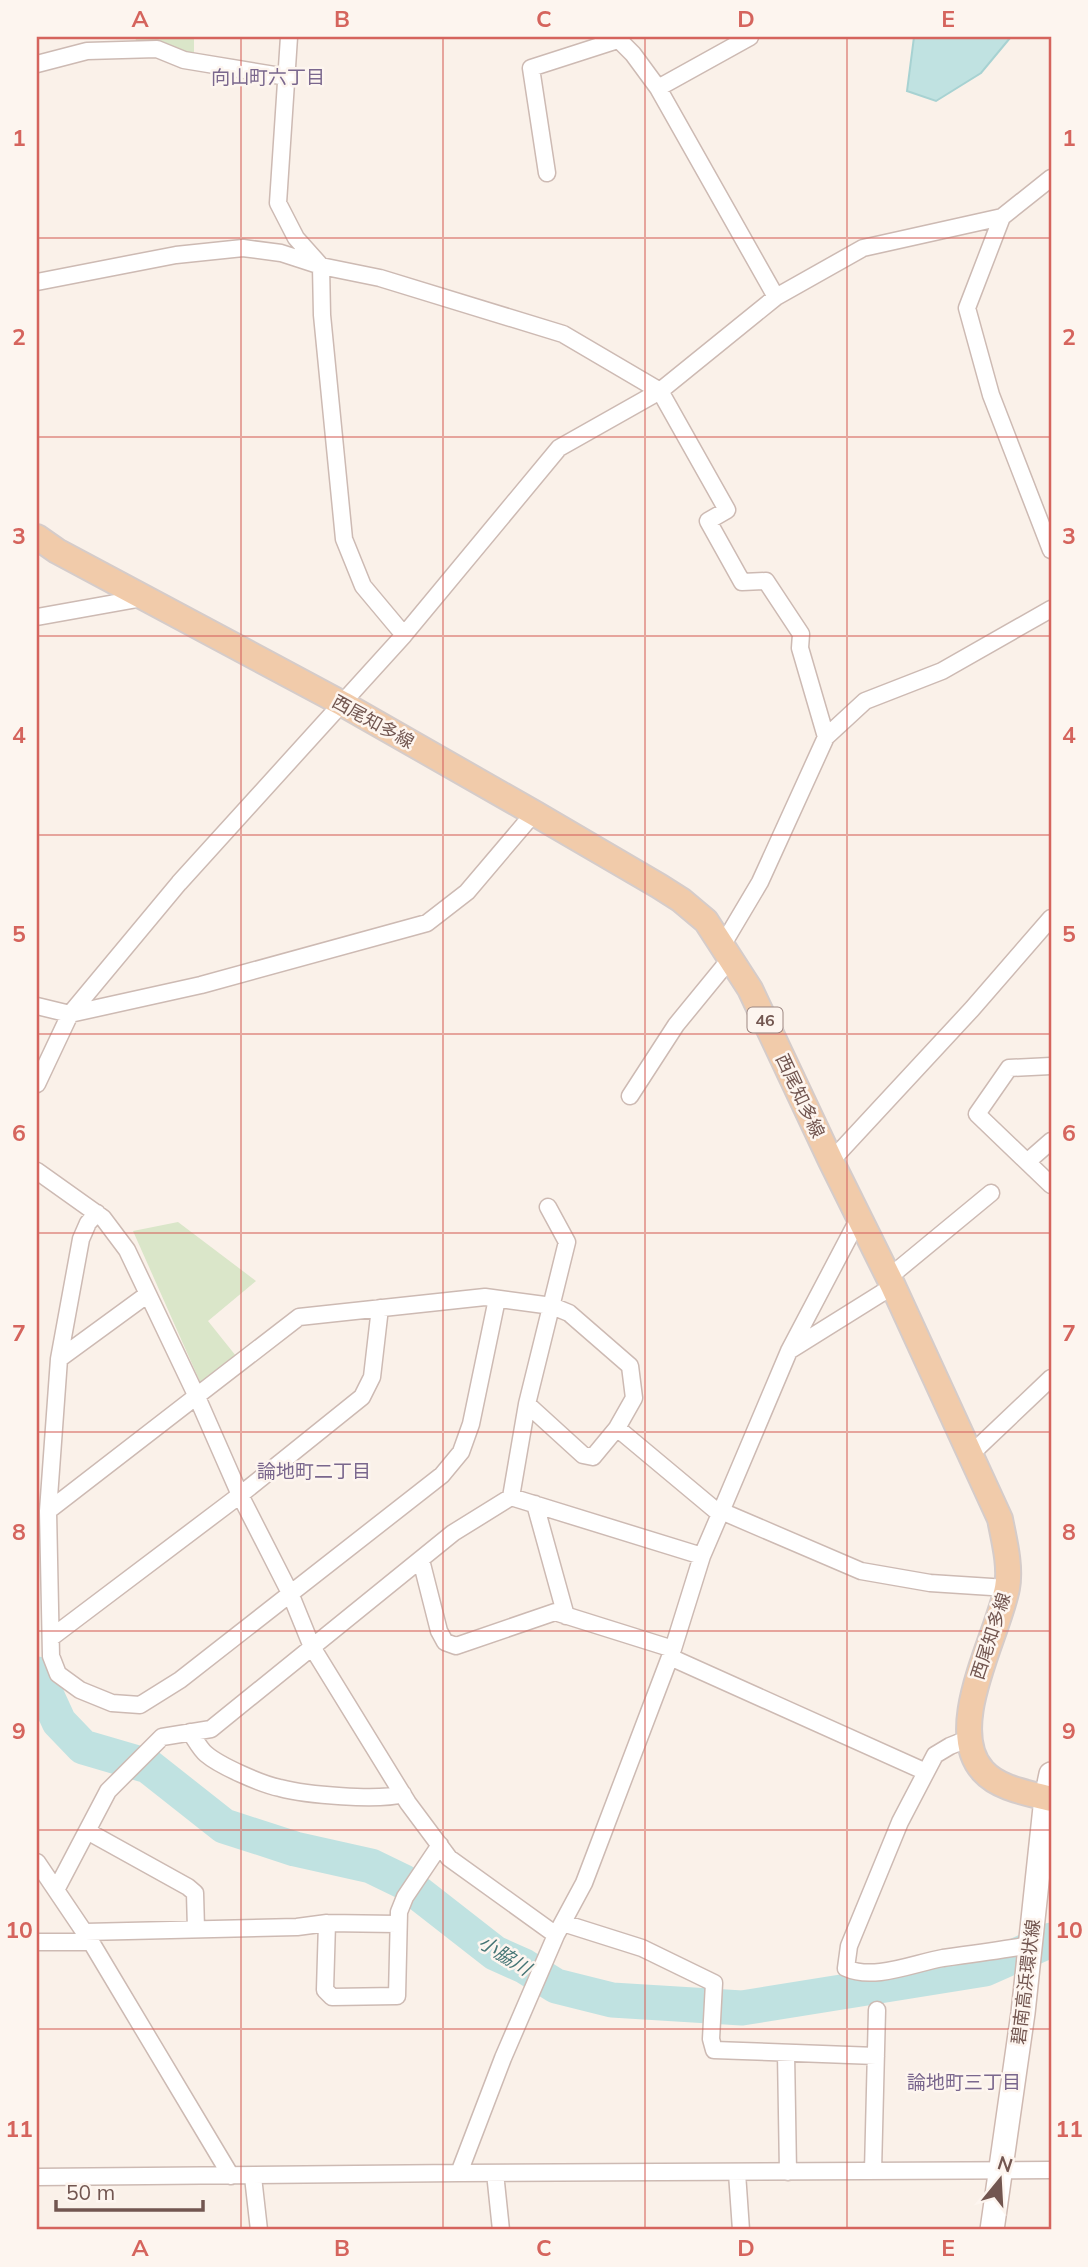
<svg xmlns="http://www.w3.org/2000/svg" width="1088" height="2267" viewBox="0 0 1088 2267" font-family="Mulish,'Noto Sans JP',sans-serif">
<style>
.green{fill:#dae6c9}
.water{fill:#c0e2e1;stroke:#a7d2d2;stroke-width:2}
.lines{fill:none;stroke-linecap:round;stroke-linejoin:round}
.river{stroke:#c0e2e1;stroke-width:35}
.minor-casing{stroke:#cdbab3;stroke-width:19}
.secondary-casing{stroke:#cfb9b1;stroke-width:26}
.primary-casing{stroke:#d5ccca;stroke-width:28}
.minor{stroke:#fff;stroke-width:16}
.secondary{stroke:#fff;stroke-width:23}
.primary{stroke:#f1cbaa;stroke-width:24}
.grid{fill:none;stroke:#d5645d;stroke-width:2;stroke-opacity:0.55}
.labels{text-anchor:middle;stroke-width:5;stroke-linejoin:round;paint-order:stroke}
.shield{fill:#fdf5ef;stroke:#9c8680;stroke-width:2}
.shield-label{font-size:16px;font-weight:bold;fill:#725650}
.street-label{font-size:18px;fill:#725650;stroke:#fdf5ef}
.neighbourhood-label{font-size:19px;fill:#7a678d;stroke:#fdf5ef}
.water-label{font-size:19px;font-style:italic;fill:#457575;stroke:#fdf5ef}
.neatline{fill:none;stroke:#d5645d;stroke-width:2.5}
.grid-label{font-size:23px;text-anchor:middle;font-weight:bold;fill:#d5645d}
</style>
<rect width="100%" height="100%" fill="#faf1e9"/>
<path class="green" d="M135 37H194V53L137 44Z
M178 1222 256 1281 208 1321 236 1356 201 1384 133 1231Z"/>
<path class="water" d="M914 37H1009L1010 38 981 73 936 101 907 91Z"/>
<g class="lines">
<path class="river" d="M37 1674 59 1722 83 1747 148 1766 224 1826 295 1849 371 1866 404 1882 495 1953 524 1966 556 1986 612 2000 742 2008 985 1969 1051 1940"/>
<defs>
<path id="minor" d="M289 37 278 203 296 238 321 266 322 315 344 539 363 586 404 635
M616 37 633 54 658 88 776 297
M37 64 87 51 157 49 184 60 287 77
M658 88 750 37
M547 173 531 68 618 40
M1002 217 967 308 991 395 1051 550
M37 282 176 255 243 248 281 253 321 266 380 278 563 334 660 391 727 510 708 521 742 582 766 581 801 634 800 648 826 737
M37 617 143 598
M722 946 760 882 826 737 865 701 942 671 1051 609
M37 1006 70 1014 201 985 427 923 467 892 534 813
M1051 1066 1009 1068 977 1114 1051 1185
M37 1084 70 1014 179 883 404 635 559 448 660 391 776 297 863 248 1002 217 1051 178
M630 1096 676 1025 730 959
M831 1161 972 1009 1051 918
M1027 1162 1051 1141
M37 1171 103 1218 127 1250 197 1397 240 1495 290 1593 312 1647 408 1803 449 1858 556 1935
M97 1213 88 1223 81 1239 59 1359 48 1511 51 1656 58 1674 80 1690 112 1703 140 1705 180 1680 442 1475 461 1452 471 1424 497 1299
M888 1278 991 1193
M789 1351 893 1286
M59 1359 148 1294
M527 1404 583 1455 593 1457 617 1428 720 1514
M971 1454 1051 1378
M511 1497 527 1404 567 1242 548 1207
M535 1504 566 1616
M48 1511 299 1317 485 1297 552 1306 569 1313 630 1366 634 1398 617 1428
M721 1511 861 1571 930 1583 1007 1588
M421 1560 439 1631 445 1642 456 1646 555 1612 673 1649
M52 1637 240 1495 362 1397 372 1377 380 1308
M670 1657 926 1772
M190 1732C195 1739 200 1749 206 1754 220 1766 261 1784 280 1788 306 1795 378 1801 403 1794
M970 1738 950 1746 935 1755 900 1822 849 1946 846 1968C874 1981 914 1963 943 1958 972 1954 1002 1950 1031 1945
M87 1831 188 1887 195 1893 196 1929
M37 1862 91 1942 231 2176
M56 1890 108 1791 162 1737 211 1729 453 1533 511 1497 702 1556
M327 1923 325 1990 332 1997 397 1996 399 1912 405 1897 440 1845
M563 1923 642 1948 714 1983 711 2039 714 2050 876 2056
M85 1932 297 1927 327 1923 397 1924
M37 1942H91
M786 2053 788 2172
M873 2171 877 2010
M459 2173 503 2058 556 1935 584 1883 673 1649 702 1556 720 1514 789 1351 859 1218
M495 2173 501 2230
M737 2173 741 2230
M37 2177 459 2173 1051 2170
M253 2177 259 2230"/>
<path id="secondary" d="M992 2230 1023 2013 1046 1798 1051 1774"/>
<path id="primary" d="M37 537 57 551 343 704 534 813 659 886 681 900 706 921 750 989 831 1161 893 1286 1000 1519C1004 1540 1011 1566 1007 1588 998 1636 944 1728 983 1771 999 1789 1029 1793 1051 1799"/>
</defs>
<use href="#minor" class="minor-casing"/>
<use href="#secondary" class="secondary-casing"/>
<use href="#primary" class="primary-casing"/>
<use href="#minor" class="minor"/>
<use href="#secondary" class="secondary"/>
<use href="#primary" class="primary"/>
</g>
<path class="grid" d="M241 37V2230M443 37V2230M645 37V2230M847 37V2230M37 238H1051M37 437H1051M37 636H1051M37 835H1051M37 1034H1051M37 1233H1051M37 1432H1051M37 1631H1051M37 1830H1051M37 2029H1051"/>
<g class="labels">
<rect class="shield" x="747.5" y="1007.5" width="35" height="25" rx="5"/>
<g class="shield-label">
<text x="765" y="1026">46</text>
</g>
<g class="street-label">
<text transform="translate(373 722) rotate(29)" y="6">西尾知多線</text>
<text transform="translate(800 1096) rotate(65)" y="6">西尾知多線</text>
<text transform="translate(991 1636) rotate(-72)" y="6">西尾知多線</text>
<text transform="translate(1026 1982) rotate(-83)" y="6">碧南高浜環状線</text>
</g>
<g class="neighbourhood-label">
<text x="268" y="84">向山町六丁目</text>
<text x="314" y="1478">論地町二丁目</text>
<text x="964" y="2089">論地町三丁目</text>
</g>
<g class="water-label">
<text transform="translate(505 1955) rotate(32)" y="7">小脇川</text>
</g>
</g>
<rect width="1088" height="2267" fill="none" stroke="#fdf5ef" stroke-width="77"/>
<g transform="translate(1000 2180) rotate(18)" stroke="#fdf5ef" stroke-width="5" paint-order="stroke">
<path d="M0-5L12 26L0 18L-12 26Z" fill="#725650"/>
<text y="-10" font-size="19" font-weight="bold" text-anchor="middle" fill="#725650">N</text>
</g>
<path d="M56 2200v10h147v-10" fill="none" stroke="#725650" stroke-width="3.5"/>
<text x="66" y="2200" font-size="21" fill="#725650" stroke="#fdf5ef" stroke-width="5" paint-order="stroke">50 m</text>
<rect x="38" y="38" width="1012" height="2190" class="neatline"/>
<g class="grid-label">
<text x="140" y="27">A</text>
<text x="342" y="27">B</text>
<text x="544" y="27">C</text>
<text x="746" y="27">D</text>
<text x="948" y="27">E</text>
<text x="19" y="146">1</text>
<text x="1069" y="146">1</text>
<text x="19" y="345">2</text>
<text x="1069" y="345">2</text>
<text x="19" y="544">3</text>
<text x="1069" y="544">3</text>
<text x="19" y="743">4</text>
<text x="1069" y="743">4</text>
<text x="19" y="942">5</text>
<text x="1069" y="942">5</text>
<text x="19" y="1141">6</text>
<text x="1069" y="1141">6</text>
<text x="19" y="1341">7</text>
<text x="1069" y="1341">7</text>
<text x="19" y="1540">8</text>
<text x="1069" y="1540">8</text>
<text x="19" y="1739">9</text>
<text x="1069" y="1739">9</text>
<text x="19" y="1938">10</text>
<text x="1069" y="1938">10</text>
<text x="19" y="2137">11</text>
<text x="1069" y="2137">11</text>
<text x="140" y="2256">A</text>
<text x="342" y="2256">B</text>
<text x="544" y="2256">C</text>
<text x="746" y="2256">D</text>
<text x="948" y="2256">E</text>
</g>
</svg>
